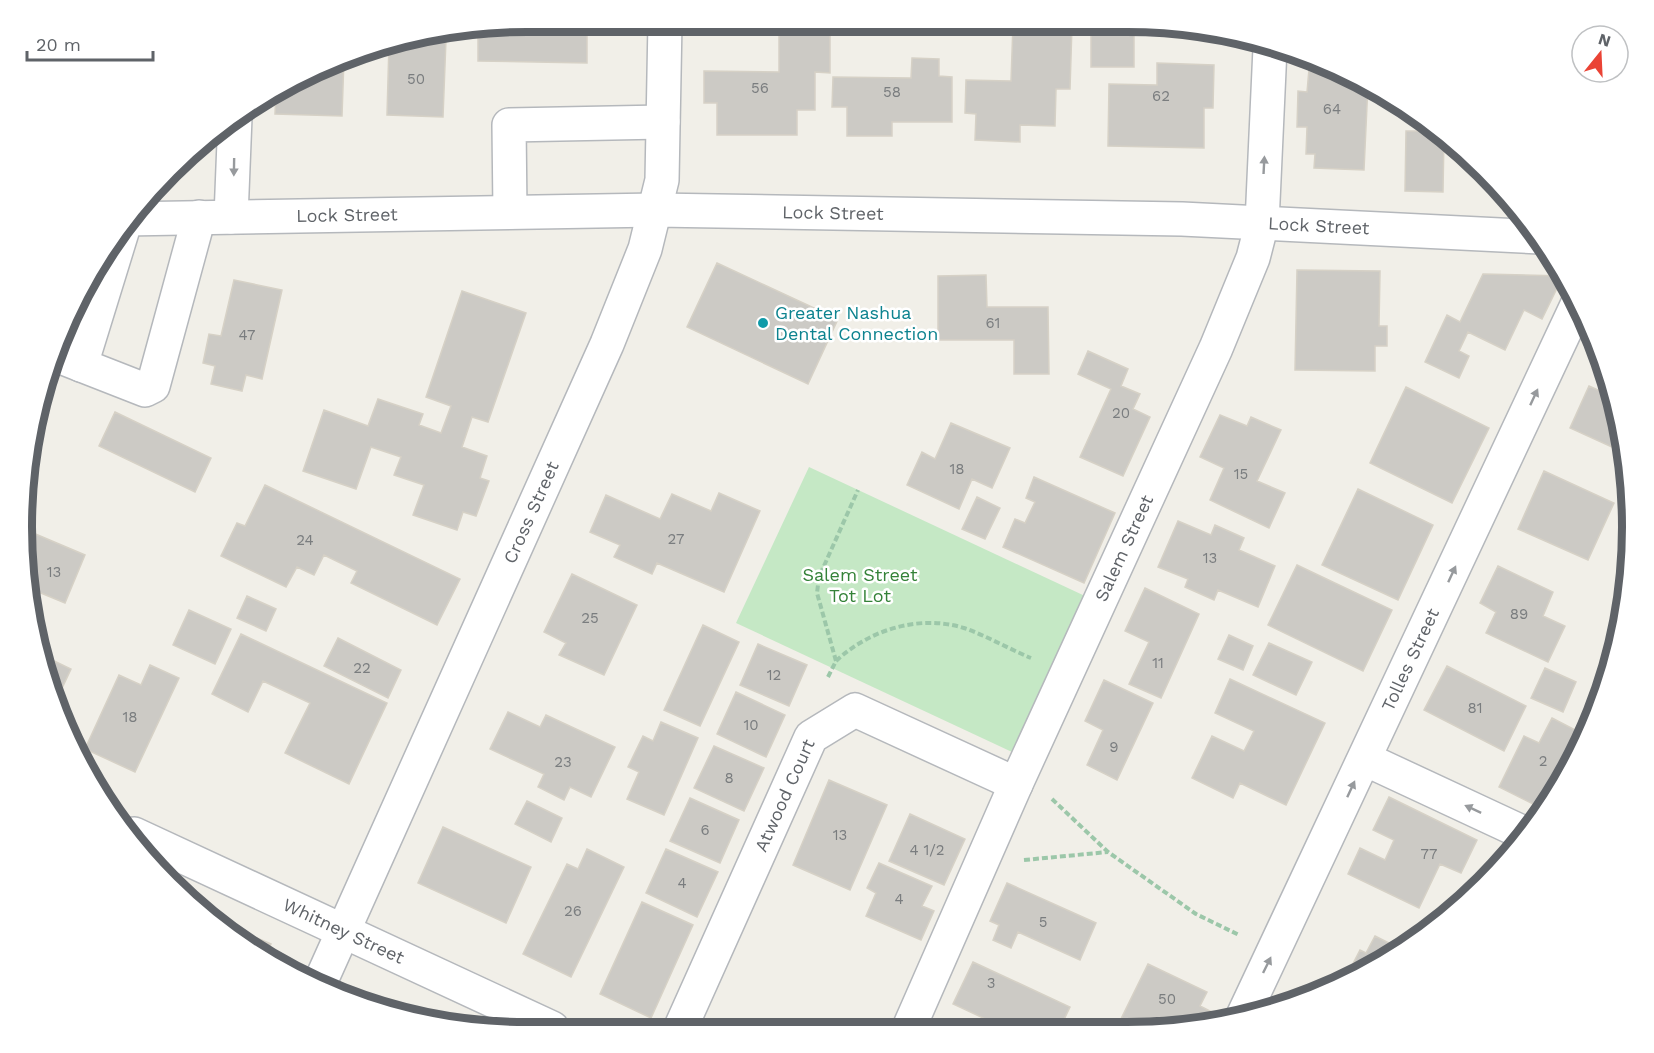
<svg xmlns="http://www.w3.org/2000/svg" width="1654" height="1053" viewBox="0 0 1654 1053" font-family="'Work Sans',sans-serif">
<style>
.green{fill:#c5e8c5}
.building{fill:#cccac5;stroke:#d6d1c6;stroke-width:1.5}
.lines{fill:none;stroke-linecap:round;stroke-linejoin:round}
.minor-casing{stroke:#b5b8bc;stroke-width:36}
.path{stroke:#9cc7a9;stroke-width:4;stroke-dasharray:6 3;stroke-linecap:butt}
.minor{stroke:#fff;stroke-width:33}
.oneway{fill:#979a9d}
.culture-dot{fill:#0f9aa8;stroke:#fff;stroke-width:2}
.labels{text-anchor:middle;stroke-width:5;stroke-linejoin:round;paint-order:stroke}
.number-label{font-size:15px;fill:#7a7d7f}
.street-label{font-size:18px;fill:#5f6368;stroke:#fff}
.culture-label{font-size:18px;fill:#0d838f;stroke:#fff;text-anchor:start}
.park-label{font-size:18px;fill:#348238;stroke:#fff}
.rim{fill:none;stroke:#5f6368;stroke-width:8}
</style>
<rect width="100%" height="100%" fill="#f1efe8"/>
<path class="green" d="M809 467 1085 596 1012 752 736 623Z"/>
<path class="building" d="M526 21H587V63L478 61V29Z
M779 23H830V73L815 72V110H797V135H717V103H704V71L779 72Z
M1013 24 1072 25 1070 89H1056L1055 126 1020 125V142L975 140 976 114 965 113 966 80 1011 81Z
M1091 25H1134V67H1091Z
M423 38 446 39 443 117 387 115 389 44Z
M344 58 342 116 275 114 276 91Z
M912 58 939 59V76L952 77V122H892V136H847V107H832L833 77 911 78Z
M1157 63 1214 65 1213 108H1204V148L1108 146 1109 84 1157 85Z
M1309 69 1342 70 1368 84 1364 170 1314 168 1315 154H1306L1307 127H1297L1298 91 1307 92Z
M1406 131H1438L1444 135 1443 192 1405 191Z
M717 263 838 319 808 384 687 327Z
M1297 270 1380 271 1379 326H1387V346H1375V371L1295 370Z
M1483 274 1563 276 1542 319 1524 310 1505 350 1468 332 1459 351 1469 356 1459 378 1425 362 1447 315 1460 322Z
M986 275 987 307H1048L1049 374H1014V340H938V276Z
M234 280 282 290 262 379 246 375 242 391 211 384 215 366 203 363 209 334 221 336Z
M462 291 526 313 488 422 472 417 462 447 487 456 480 478 489 481 476 516 463 512 457 530 413 515 424 485 394 475 401 457 371 447 356 489 303 471 324 410 368 426 378 399 423 414 419 425 441 433 451 406 426 397Z
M1088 351 1128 369 1121 386 1140 394 1133 409 1150 417 1123 476 1080 457 1111 389 1078 374Z
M1589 386 1616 398 1625 453 1570 428Z
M1406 387 1489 428 1452 503 1370 463Z
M115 412 211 458 195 492 99 446Z
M1220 415 1247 426 1251 417 1281 430 1257 481 1285 493 1269 528 1210 500 1224 468 1200 457Z
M951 423 1010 448 992 488 972 479 959 509 907 485 922 452 935 459Z
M1544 471 1614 503 1588 560 1518 529Z
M1034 477 1115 513 1084 583 1003 547 1015 519 1025 523 1035 502 1026 498Z
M265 485 460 579 437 625 351 583 357 571 324 555 314 575 297 567 286 587 221 556 237 523 245 526Z
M1358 489 1433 525 1398 600 1322 565Z
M719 493 760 511 724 592 657 563 652 574 614 557 620 545 590 532 606 495 660 519 672 494 711 511Z
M977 497 1000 508 985 539 962 529Z
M1178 521 1211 535 1215 525 1244 538 1239 550 1275 566 1258 607 1218 590 1214 600 1185 587 1188 579 1158 567Z
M26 530 85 555 65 603 31 589Z
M1297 565 1392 610 1363 671 1268 625Z
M1498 566 1553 592 1543 616 1565 626 1548 662 1486 633 1496 612 1480 603Z
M572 574 637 605 604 675 559 655 566 643 544 632Z
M1145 588 1199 614 1161 698 1129 684 1149 642 1125 631Z
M247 596 276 609 266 631 237 618Z
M189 610 231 629 215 664 173 645Z
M703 625 739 642 700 726 664 710Z
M241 634 387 703 349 784 285 753 310 703 263 681 248 712 212 694Z
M1229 635 1253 646 1243 670 1218 659Z
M338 638 401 670 388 698 324 666Z
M1269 643 1312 662 1296 695 1253 675Z
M758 644 807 665 789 706 740 685Z
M50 659 71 669 56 701 44 670Z
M150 665 179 678 135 772 85 749 119 675 141 685Z
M1447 666 1526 706 1504 751 1424 710Z
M1545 668 1576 682 1563 712 1531 698Z
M1230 679 1325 723 1286 805 1240 783 1233 798 1192 778 1212 736 1244 751 1254 731 1215 713Z
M1104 680 1153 703 1117 780 1087 765 1103 730 1085 721Z
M736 692 785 715 766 757 717 734Z
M508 712 540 727 546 715 615 747 591 797 570 787 564 800 538 787 544 774 490 749Z
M1552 718 1585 735 1565 779 1558 789 1553 787 1543 809 1499 787 1524 736 1539 743Z
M661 722 698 738 664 815 627 799 639 772 628 767 643 736 653 741Z
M714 746 764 768 744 811 694 788Z
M829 780 887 805 850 890 793 865Z
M1389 797 1477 840 1461 873 1440 864 1419 908 1348 874 1360 848 1385 860 1394 840 1373 830Z
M690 798 739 820 720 863 670 841Z
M527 801 562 818 551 842 515 824Z
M910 814 965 839 944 885 889 861Z
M443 827 531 867 506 923 418 883Z
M587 849 624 867 571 977 523 954 567 864 578 869Z
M666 849 718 872 697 917 646 893Z
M879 863 932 886 922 906 934 911 921 940 866 916 876 893 867 888Z
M1007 883 1096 923 1080 960 1018 932 1011 948 993 940 999 925 990 921Z
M642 902 693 925 651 1018 600 994Z
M216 921 271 944 267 953Z
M1375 936 1401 949 1343 983 1360 950 1366 953Z
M973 962 1070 1007 1059 1030H1009L953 1004Z
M1148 964 1207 992 1200 1006 1216 1014 1212 1022 1160 1031H1115Z"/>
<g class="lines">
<defs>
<g id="minor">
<path d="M510 212 509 125 663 122"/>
<path d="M231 217 235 117"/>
<path id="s1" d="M125 219 656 210 1182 219 1540 237"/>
<path d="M53 354 145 390 153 386 199 217"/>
<path d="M81 365 126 219"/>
<path d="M1365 759 1526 834"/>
<path id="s2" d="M134 834 552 1028"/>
<path id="s3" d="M319 985 607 344 645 249 662 180 665 22"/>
<path id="s4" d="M1242 1018 1579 301"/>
<path id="s5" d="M680 1029 811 737 855 710 1016 784"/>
<path id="s6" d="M908 1030 1016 784 1216 348 1253 258 1262 223 1270 48"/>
</g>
</defs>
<use href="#minor" class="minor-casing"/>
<path class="path" d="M836 661C869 630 919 614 964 628 987 636 1009 649 1031 658
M828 677 836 661 817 593 819 577 858 490
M1052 799 1108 852 1196 914 1239 935
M1024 860 1108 852"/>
<use href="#minor" class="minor"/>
</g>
<defs><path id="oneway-solid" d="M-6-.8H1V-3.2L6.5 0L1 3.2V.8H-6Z" transform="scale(1.5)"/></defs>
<g class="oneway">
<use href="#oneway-solid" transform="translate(1264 165) rotate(-87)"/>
<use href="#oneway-solid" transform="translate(234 167) rotate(91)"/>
<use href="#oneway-solid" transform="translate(1534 397) rotate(-65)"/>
<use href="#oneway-solid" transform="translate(1452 574) rotate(-65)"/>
<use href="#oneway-solid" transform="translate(1351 789) rotate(-65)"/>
<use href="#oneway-solid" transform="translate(1473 809) rotate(-155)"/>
<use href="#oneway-solid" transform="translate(1267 965) rotate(-64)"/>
</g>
<circle class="culture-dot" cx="763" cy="323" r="6"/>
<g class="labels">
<g class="number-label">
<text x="416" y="84">50</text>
<text x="760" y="93">56</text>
<text x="892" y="97">58</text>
<text x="1161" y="101">62</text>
<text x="1332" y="114">64</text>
<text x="993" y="328">61</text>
<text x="247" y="340">47</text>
<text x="1121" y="418">20</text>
<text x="957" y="474">18</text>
<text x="1241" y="479">15</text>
<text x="676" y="544">27</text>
<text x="305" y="545">24</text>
<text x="1210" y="563">13</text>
<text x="54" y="577">13</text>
<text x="1519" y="619">89</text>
<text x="590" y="623">25</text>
<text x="1158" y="668">11</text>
<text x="362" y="673">22</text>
<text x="774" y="680">12</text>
<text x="1475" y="713">81</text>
<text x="130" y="722">18</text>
<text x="751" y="730">10</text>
<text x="1114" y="752">9</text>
<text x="1543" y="766">2</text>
<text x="563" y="767">23</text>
<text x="729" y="783">8</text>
<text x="705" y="835">6</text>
<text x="840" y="840">13</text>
<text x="927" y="855">4 1/2</text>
<text x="1429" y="859">77</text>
<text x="682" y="888">4</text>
<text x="899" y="904">4</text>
<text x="573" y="916">26</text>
<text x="1043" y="927">5</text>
<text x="991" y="988">3</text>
<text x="1167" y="1004">50</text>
</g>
<g class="street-label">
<text dy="6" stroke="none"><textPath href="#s1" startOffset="708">Lock Street</textPath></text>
<text dy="6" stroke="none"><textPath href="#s1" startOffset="222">Lock Street</textPath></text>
<text dy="6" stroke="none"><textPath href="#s1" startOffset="1194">Lock Street</textPath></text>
<text dy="6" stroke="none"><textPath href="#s3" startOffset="518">Cross Street</textPath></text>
<text dy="6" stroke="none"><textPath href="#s6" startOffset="528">Salem Street</textPath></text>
<text dy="6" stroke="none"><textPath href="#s4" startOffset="396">Tolles Street</textPath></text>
<text dy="6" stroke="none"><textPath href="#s5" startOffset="256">Atwood Court</textPath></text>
<text dy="6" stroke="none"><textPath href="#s2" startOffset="231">Whitney Street</textPath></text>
</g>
<g class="culture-label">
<text x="775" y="319">Greater Nashua<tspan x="775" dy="21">Dental Connection</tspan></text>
</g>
<g class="park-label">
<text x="860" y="581">Salem Street<tspan x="860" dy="21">Tot Lot</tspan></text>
</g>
</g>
<path d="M0 0H1654V1053H0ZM527 32H1127A495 495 0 0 1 1622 527V527A495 495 0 0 1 1127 1022H527A495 495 0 0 1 32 527V527A495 495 0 0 1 527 32Z" fill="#fff" fill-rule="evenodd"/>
<path class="rim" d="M527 32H1127A495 495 0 0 1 1622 527V527A495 495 0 0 1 1127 1022H527A495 495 0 0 1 32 527V527A495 495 0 0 1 527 32Z"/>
<g transform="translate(1600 54) rotate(18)"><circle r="28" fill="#ffffff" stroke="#bfc1c3" stroke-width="1.5"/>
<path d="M0-4.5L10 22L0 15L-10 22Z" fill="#ea4335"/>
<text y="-9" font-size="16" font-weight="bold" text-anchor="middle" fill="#5f6368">N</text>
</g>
<path d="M27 51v9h126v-9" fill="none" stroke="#5f6368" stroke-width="3"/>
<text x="36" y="51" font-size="18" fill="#5f6368" stroke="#ffffff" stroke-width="4.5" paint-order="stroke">20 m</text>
</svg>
